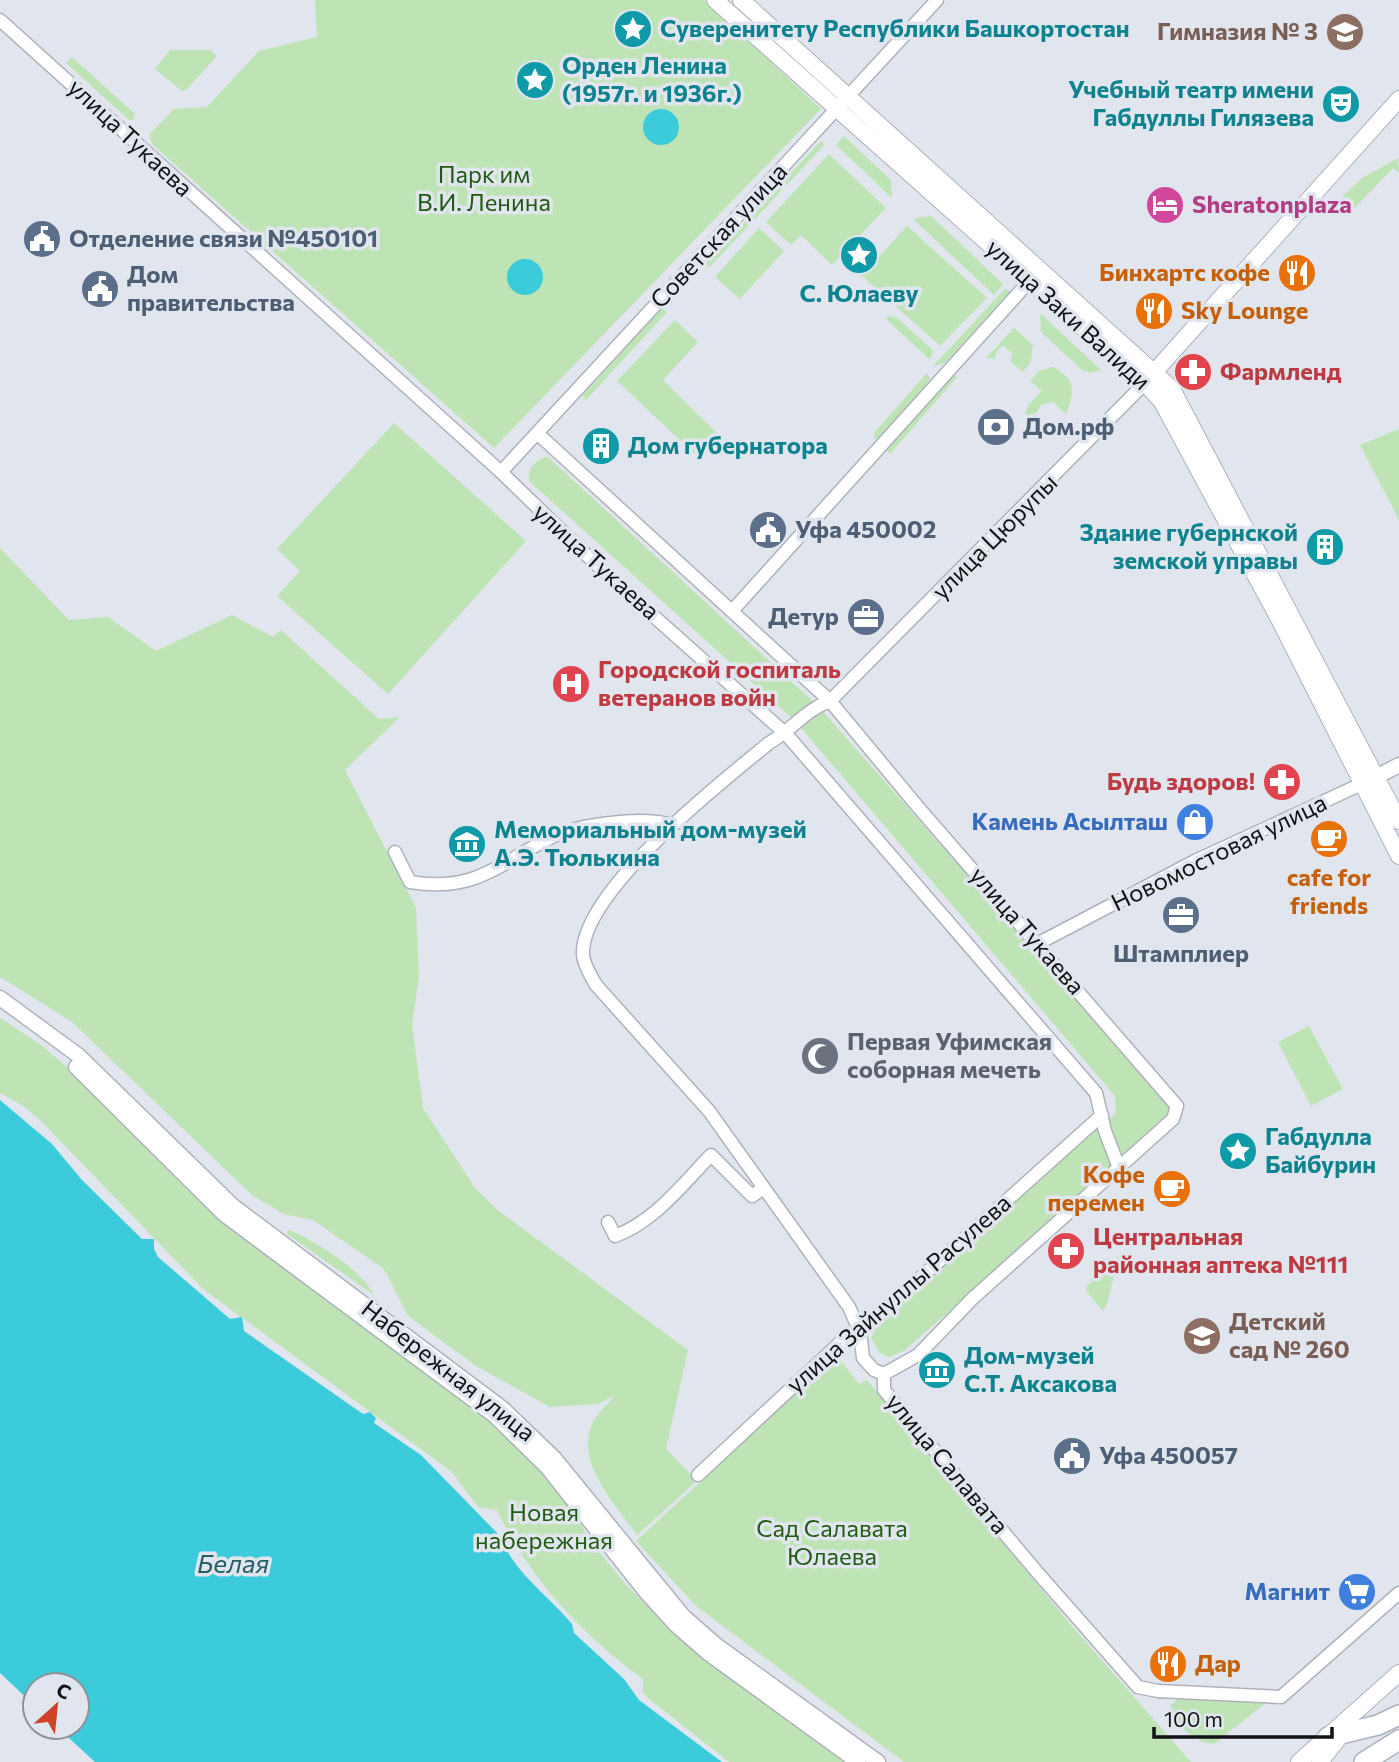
<svg xmlns="http://www.w3.org/2000/svg" width="1399" height="1762" viewBox="0 0 1399 1762" font-family="Commissioner,sans-serif">
<style>
.green{fill:#bee4b5}
.water{fill:#3bcbdb}
.lines{fill:none;stroke-linecap:round;stroke-linejoin:round}
.minor-casing{stroke:#adb2ba;stroke-width:15}
.tertiary-casing{stroke:#adb2ba;stroke-width:17}
.secondary-casing{stroke:#adb2ba;stroke-width:18}
.primary-casing{stroke:#adb2ba;stroke-width:22}
.minor{stroke:#fff;stroke-width:12}
.tertiary{stroke:#fff;stroke-width:14}
.secondary{stroke:#fff;stroke-width:16}
.primary{stroke:#fff;stroke-width:19}
.labels{text-anchor:middle;stroke-width:7;stroke-linejoin:round;paint-order:stroke}
.culture-label{font-size:24px;font-weight:bold;fill:#0d838f;stroke:#e1e6ee;text-anchor:start}
.education-label{font-size:24px;font-weight:bold;fill:#785e54;stroke:#e1e6ee;text-anchor:end}
.street-label{font-size:24px;fill:#111315;stroke:#e1e6ee}
.park-label{font-size:24px;fill:#215b12;stroke:#e1e6ee}
.hotel-label{font-size:24px;font-weight:bold;fill:#b23c85;stroke:#e1e6ee;text-anchor:start}
.service-label{font-size:24px;font-weight:bold;fill:#4e5e75;stroke:#e1e6ee;text-anchor:start}
.food-label{font-size:24px;font-weight:bold;fill:#c56008;stroke:#e1e6ee;text-anchor:end}
.health-label{font-size:24px;font-weight:bold;fill:#be3a42;stroke:#e1e6ee;text-anchor:start}
.shop-label{font-size:24px;font-weight:bold;fill:#366cbe;stroke:#e1e6ee;text-anchor:end}
.worship-label{font-size:24px;font-weight:bold;fill:#5b616d;stroke:#e1e6ee;text-anchor:start}
.water-label{font-size:26px;font-style:italic;fill:#255e65;stroke:#e1e6ee}
</style>
<rect width="100%" height="100%" fill="#e1e6ee"/>
<path class="green" d="M315 0H704L821 109 494 448 152 144 149 135 174 109 207 107 259 51 317 37Z
M170 50H210L217 56 187 89 182 91 155 69Z
M72 57 135 114 133 120H129L66 63Z
M844 136 891 180 892 198 836 145Z
M821 141 825 144 709 268 705 264Z
M829 154 886 208 832 265 801 235 791 245 766 222Z
M1398 158 1399 173 1393 168 1348 215 1336 208 1337 202 1362 178Z
M931 216 1003 284 994 295 913 219Z
M907 226 987 298 940 346 862 276Z
M759 228 784 251 740 299 715 277Z
M1006 288 1010 292 945 363 933 366Z
M662 308 667 312 586 400 582 396Z
M1040 313 1101 370 1091 373 1082 370 1041 332Z
M889 316 897 318 933 350 932 356 929 359 886 319Z
M675 320 698 342 663 380 720 436 698 457 617 381Z
M1014 328 1033 345 1031 361 1023 372 1010 361 1013 354 1003 345 996 352 995 359 986 358Z
M1053 367C1076 379 1075 392 1066 414L1053 402 1042 404 1033 418 1024 419 1028 405 1042 391 1030 381 1039 371Z
M927 373 930 378 924 387 878 439H875L874 433Z
M952 375 957 377 890 454 886 449Z
M394 423 526 541 388 694 277 596 300 571 277 549Z
M1399 429V520L1360 445Z
M544 457H548L819 707 1176 1112 904 1351 889 1357 880 1353 871 1338 882 1317 1116 1113 1115 1096 796 722 529 481C528 468 533 463 544 457Z
M0 548 69 620 108 617 156 651 232 615 273 637 281 630 379 719 400 717 345 770 416 908 419 977 412 1024 423 1108 475 1188 496 1209 688 1350 666 1449 697 1481 637 1535C614 1502 570 1459 596 1417 601 1410 609 1403 614 1396L598 1404 550 1407 476 1366 408 1316 384 1269 313 1220 284 1214 253 1196 72 1022 0 977Z
M0 1018 41 1045 73 1072 221 1220 490 1420 542 1471 575 1511 588 1538 626 1585 672 1630 704 1659 847 1762H729L649 1699 643 1692V1679C582 1635 530 1579 497 1510L478 1507 452 1472 203 1289 44 1124 25 1107 0 1093Z
M1309 1026 1343 1089 1311 1106 1278 1042Z
M288 1230C311 1237 364 1272 374 1295L287 1234Z
M1119 1255 1107 1304 1103 1311 1086 1291 1087 1286Z
M837 1356 859 1384 867 1380 1071 1625 1191 1762H904L696 1606 636 1541Z
M1186 1698 1267 1702 1214 1744C1191 1741 1179 1727 1170 1706L1177 1699Z"/>
<path class="water" d="M643 127a18 18 0 1 1 36 0a18 18 0 1 1-36 0Z
M507 277a18 18 0 1 1 36 0a18 18 0 1 1-36 0Z
M0 1100 52 1144 82 1180 142 1239H154V1249L158 1257 230 1319 242 1317 244 1331 363 1414 370 1412 376 1418 374 1423 421 1455 501 1537C513 1572 549 1596 572 1624L574 1633 624 1679 639 1700 722 1762H95L57 1727H77V1685H35V1706L0 1673Z"/>
<g class="lines">
<defs>
<path id="minor" d="M0 20 501 472 603 571 786 734 1096 1093 1105 1131 1118 1165
M1145 383 830 701C805 710 792 730 769 743 723 781 580 892 583 955 584 966 591 976 596 985L709 1111 849 1307 860 1332 863 1358 874 1370 884 1374V1390L1037 1572 1138 1687 1158 1691 1281 1697 1399 1593
M537 433 830 701 918 807 1177 1106 1173 1119 972 1299 918 1355 884 1374
M501 472 937 0
M732 611 1034 276
M395 852 410 882C475 893 498 864 550 838 578 824 642 816 672 825
M1039 943 1195 861 1368 781
M608 1222 615 1236C654 1222 683 1184 711 1155L752 1196 762 1189
M698 1475 843 1340 860 1332 1102 1115"/>
<path id="tertiary" d="M1376 777 1399 765
M0 998 79 1056 233 1206 502 1408 554 1458 683 1616 716 1645 878 1762
M76 1067 225 1215 495 1416 547 1467 646 1592 676 1625 708 1653 858 1762"/>
<path id="secondary" d="M715 0 1145 383 1162 402 1279 619 1399 856
M741 0 1172 389 1399 821
M1149 378 1399 99
M1299 1762 1399 1673
M1320 1762 1340 1736"/>
<path id="primary" d="M1328 1737 1378 1725 1399 1715
M1364 1762 1399 1740"/>
</defs>
<use href="#minor" class="minor-casing"/>
<use href="#tertiary" class="tertiary-casing"/>
<use href="#secondary" class="secondary-casing"/>
<use href="#primary" class="primary-casing"/>
<use href="#minor" class="minor"/>
<use href="#tertiary" class="tertiary"/>
<use href="#secondary" class="secondary"/>
<use href="#primary" class="primary"/>
</g>
<defs>
<symbol id="sight-disc" viewBox="-11 -11 22 22"><circle r="9.5" fill="#0f9aa8" stroke="#e1e6ee"/><path d="M0-6L1.8-2.2L6-1.7L2.9 1.2L3.7 5.4L0 3.3L-3.7 5.4L-2.9 1.2L-6-1.7L-1.8-2.2Z" fill="#fff"/></symbol>
<symbol id="school-disc" viewBox="-11 -11 22 22"><circle r="9.5" fill="#8d6e63" stroke="#e1e6ee"/><path d="M0-5L7-2L0 1L-7-2ZM-4 1L0 2.5L4 1V4Q0 6-4 4Z" fill="#fff"/></symbol>
<symbol id="theatre-disc" viewBox="-11 -11 22 22"><circle r="9.5" fill="#0f9aa8" stroke="#e1e6ee"/><path d="M-5-5.5Q0-4 5-5.5V0Q5 5 0 6Q-5 5-5 0ZM-3.3-2.5H-1v1.5H-3.3ZM1-2.5H3.3v1.5H1ZM-2.8 1Q0 5.5 2.8 1Z" fill="#fff"/></symbol>
<symbol id="hotel-disc" viewBox="-11 -11 22 22"><circle r="9.5" fill="#d1479c" stroke="#e1e6ee"/><path d="M-6-4.5h1.5V1H6V5H4.5V3h-9V5H-6ZM-4 0a1.8 1.8 0 1 1 3.6 0ZM.5 0V-2.5h3Q6-2.5 6 0Z" fill="#fff"/></symbol>
<symbol id="civic-disc" viewBox="-11 -11 22 22"><circle r="9.5" fill="#5c6f8a" stroke="#e1e6ee"/><path d="M-.6-6.5H3V-4.5H.6V-3L4-1V1h2V6H-6V1h2V-1L-.6-3ZM-1.2 2.5V6h2.4V2.5Z" fill="#fff"/></symbol>
<symbol id="restaurant-disc" viewBox="-11 -11 22 22"><circle r="9.5" fill="#e8710a" stroke="#e1e6ee"/><path d="M-5-6h1v4h1v-4h1v4h1v-4h1v5L-1.5 .5V6h-2V.5L-5-1ZM5-6V6H3V1.5H1.5Q1.5-4 5-6Z" fill="#fff"/></symbol>
<symbol id="pharmacy-disc" viewBox="-11 -11 22 22"><circle r="9.5" fill="#e0444e" stroke="#e1e6ee"/><path d="M-2-6h4v4h4v4h-4v4h-4v-4h-4v-4h4Z" fill="#fff"/></symbol>
<symbol id="bank-disc" viewBox="-11 -11 22 22"><circle r="9.5" fill="#5c6f8a" stroke="#e1e6ee"/><path d="M-6-4H6V4H-6ZM0-2.3a2.3 2.3 0 1 0 0 4.6a2.3 2.3 0 1 0 0-4.6Z" fill="#fff"/></symbol>
<symbol id="building-disc" viewBox="-11 -11 22 22"><circle r="9.5" fill="#0f9aa8" stroke="#e1e6ee"/><path d="M-4-6H4V6H1V3H-1V6H-4ZM-2.5-4.3h1.7v1.8h-1.7ZM.8-4.3h1.7v1.8H.8ZM-2.5-1h1.7V.8h-1.7ZM.8-1h1.7V.8H.8Z" fill="#fff"/></symbol>
<symbol id="office-disc" viewBox="-11 -11 22 22"><circle r="9.5" fill="#5c6f8a" stroke="#e1e6ee"/><path d="M-6-3h4V-5.5h4V-3h4V5H-6ZM-1-4.5V-3h2v-1.5ZM-6 0V1H6V0Z" fill="#fff"/></symbol>
<symbol id="hospital-disc" viewBox="-11 -11 22 22"><circle r="9.5" fill="#e0444e" stroke="#e1e6ee"/><path d="M-5-5h3v3.5h4V-5h3V5h-3V1.5h-4V5h-3Z" fill="#fff"/></symbol>
<symbol id="shop-disc" viewBox="-11 -11 22 22"><circle r="9.5" fill="#3f7fe0" stroke="#e1e6ee"/><path d="M-5-2.5h2.3a2.7 3.5 0 0 1 5.4 0H5L5.5 6h-11ZM-1.5-2.5h3a1.5 2.3 0 0 0-3 0Z" fill="#fff"/></symbol>
<symbol id="cafe-disc" viewBox="-11 -11 22 22"><circle r="9.5" fill="#e8710a" stroke="#e1e6ee"/><path d="M-5.5-4.5H6V0H3Q3 3.5 0 3.5H-2.5Q-5.5 3.5-5.5 0ZM3-3.2v2h1.7v-2ZM-6 4.5H4V6H-6Z" fill="#fff"/></symbol>
<symbol id="museum-disc" viewBox="-11 -11 22 22"><circle r="9.5" fill="#0f9aa8" stroke="#e1e6ee"/><path d="M0-6L6-3V-2H-6V-3ZM-5-1h2V3h-2ZM-1-1h2V3h-2ZM3-1h2V3H3ZM-6 4H6V6H-6Z" fill="#fff"/></symbol>
<symbol id="mosque-disc" viewBox="-11 -11 22 22"><circle r="9.5" fill="#6b7280" stroke="#e1e6ee"/><path d="M3.5-4.9A6 6 0 1 0 3.5 4.9A5 5 0 1 1 3.5-4.9Z" fill="#fff"/></symbol>
<symbol id="supermarket-disc" viewBox="-11 -11 22 22"><circle r="9.5" fill="#3f7fe0" stroke="#e1e6ee"/><path d="M-6-5.5h2.5l.6 2H6L4.5 2H-2.5L-4.4-4H-6ZM-1.5 3.2a1.3 1.3 0 1 0 .1 0ZM3 3.2a1.3 1.3 0 1 0 .1 0Z" fill="#fff"/></symbol>
</defs>
<g fill-rule="evenodd">
<use href="#sight-disc" x="611" y="7" width="44" height="44"/>
<use href="#school-disc" x="1323" y="10" width="44" height="44"/>
<use href="#sight-disc" x="513" y="58" width="44" height="44"/>
<use href="#theatre-disc" x="1319" y="82" width="44" height="44"/>
<use href="#hotel-disc" x="1143" y="183" width="44" height="44"/>
<use href="#civic-disc" x="20" y="217" width="44" height="44"/>
<use href="#sight-disc" x="837" y="233" width="44" height="44"/>
<use href="#restaurant-disc" x="1275" y="251" width="44" height="44"/>
<use href="#civic-disc" x="78" y="267" width="44" height="44"/>
<use href="#restaurant-disc" x="1132" y="289" width="44" height="44"/>
<use href="#pharmacy-disc" x="1171" y="350" width="44" height="44"/>
<use href="#bank-disc" x="974" y="405" width="44" height="44"/>
<use href="#building-disc" x="579" y="424" width="44" height="44"/>
<use href="#civic-disc" x="746" y="508" width="44" height="44"/>
<use href="#building-disc" x="1303" y="525" width="44" height="44"/>
<use href="#office-disc" x="844" y="595" width="44" height="44"/>
<use href="#hospital-disc" x="549" y="662" width="44" height="44"/>
<use href="#pharmacy-disc" x="1260" y="760" width="44" height="44"/>
<use href="#shop-disc" x="1173" y="800" width="44" height="44"/>
<use href="#cafe-disc" x="1307" y="817" width="44" height="44"/>
<use href="#museum-disc" x="445" y="822" width="44" height="44"/>
<use href="#office-disc" x="1159" y="893" width="44" height="44"/>
<use href="#mosque-disc" x="798" y="1034" width="44" height="44"/>
<use href="#sight-disc" x="1216" y="1129" width="44" height="44"/>
<use href="#cafe-disc" x="1150" y="1167" width="44" height="44"/>
<use href="#pharmacy-disc" x="1044" y="1229" width="44" height="44"/>
<use href="#school-disc" x="1180" y="1314" width="44" height="44"/>
<use href="#museum-disc" x="915" y="1348" width="44" height="44"/>
<use href="#civic-disc" x="1050" y="1434" width="44" height="44"/>
<use href="#supermarket-disc" x="1335" y="1570" width="44" height="44"/>
<use href="#restaurant-disc" x="1146" y="1642" width="44" height="44"/>
</g>
<g class="labels">
<g class="culture-label">
<text x="660" y="37">Суверенитету Республики Башкортостан</text>
<text x="562" y="74">Орден Ленина<tspan x="562" dy="28">(1957г. и 1936г.)</tspan></text>
<text x="1314" y="98" text-anchor="end">Учебный театр имени<tspan x="1314" dy="28">Габдуллы Гилязева</tspan></text>
<text x="859" y="302" text-anchor="middle">С. Юлаеву</text>
<text x="628" y="454">Дом губернатора</text>
<text x="1298" y="541" text-anchor="end">Здание губернской<tspan x="1298" dy="28">земской управы</tspan></text>
<text x="494" y="838">Мемориальный дом-музей<tspan x="494" dy="28">А.Э. Тюлькина</tspan></text>
<text x="1265" y="1145">Габдулла<tspan x="1265" dy="28">Байбурин</tspan></text>
<text x="964" y="1364">Дом-музей<tspan x="964" dy="28">С.Т. Аксакова</tspan></text>
</g>
<g class="education-label">
<text x="1318" y="40">Гимназия № 3</text>
<text x="1229" y="1330" text-anchor="start">Детский<tspan x="1229" dy="28">сад № 260</tspan></text>
</g>
<g class="street-label">
<text transform="translate(130 138) rotate(43)" y="8">улица Тукаева</text>
<text transform="translate(719 236) rotate(-47)" y="8">Советская улица</text>
<text transform="translate(1068 315) rotate(42)" y="8">улица Заки Валиди</text>
<text transform="translate(995 537) rotate(-45)" y="8">улица Цюрупы</text>
<text transform="translate(596 562) rotate(42)" y="8">улица Тукаева</text>
<text transform="translate(1219 853) rotate(-26)" y="8">Новомостовая улица</text>
<text transform="translate(1027 931) rotate(49)" y="8">улица Тукаева</text>
<text transform="translate(899 1294) rotate(-41)" y="8">улица Зайнуллы Расулева</text>
<text transform="translate(448 1371) rotate(38)" y="8">Набережная улица</text>
<text transform="translate(947 1464) rotate(50)" y="8">улица Салавата</text>
</g>
<g class="park-label">
<text x="484" y="183">Парк им<tspan x="484" dy="28">В.И. Ленина</tspan></text>
<text x="544" y="1521">Новая<tspan x="544" dy="28">набережная</tspan></text>
<text x="832" y="1537">Сад Салавата<tspan x="832" dy="28">Юлаева</tspan></text>
</g>
<g class="hotel-label">
<text x="1192" y="213">Sheratonplaza</text>
</g>
<g class="service-label">
<text x="69" y="247">Отделение связи №450101</text>
<text x="127" y="283">Дом<tspan x="127" dy="28">правительства</tspan></text>
<text x="1023" y="435">Дом.рф</text>
<text x="795" y="538">Уфа 450002</text>
<text x="839" y="625" text-anchor="end">Детур</text>
<text x="1181" y="962" text-anchor="middle">Штамплиер</text>
<text x="1099" y="1464">Уфа 450057</text>
</g>
<g class="food-label">
<text x="1270" y="281">Бинхартс кофе</text>
<text x="1181" y="319" text-anchor="start">Sky Lounge</text>
<text x="1329" y="886" text-anchor="middle">cafe for<tspan x="1329" dy="28">friends</tspan></text>
<text x="1145" y="1183">Кофе<tspan x="1145" dy="28">перемен</tspan></text>
<text x="1195" y="1672" text-anchor="start">Дар</text>
</g>
<g class="health-label">
<text x="1220" y="380">Фармленд</text>
<text x="598" y="678">Городской госпиталь<tspan x="598" dy="28">ветеранов войн</tspan></text>
<text x="1255" y="790" text-anchor="end">Будь здоров!</text>
<text x="1093" y="1245">Центральная<tspan x="1093" dy="28">районная аптека №111</tspan></text>
</g>
<g class="shop-label">
<text x="1168" y="830">Камень Асылташ</text>
<text x="1330" y="1600">Магнит</text>
</g>
<g class="worship-label">
<text x="847" y="1050">Первая Уфимская<tspan x="847" dy="28">соборная мечеть</tspan></text>
</g>
<g class="water-label">
<text x="233" y="1573">Белая</text>
</g>
</g>
<g transform="translate(56 1706) rotate(27)"><circle r="33" fill="#e1e6ee" stroke="#8e9297" stroke-width="2"/>
<path d="M0-5L12 26L0 18L-12 26Z" fill="#ce4328"/>
<text y="-10" font-size="19" font-weight="bold" text-anchor="middle" fill="#111315">С</text>
</g>
<path d="M1154 1727v10h178v-10" fill="none" stroke="#111315" stroke-width="3.5"/>
<text x="1164" y="1727" font-size="21" fill="#111315" stroke="#e1e6ee" stroke-width="5" paint-order="stroke">100 m</text>
</svg>
